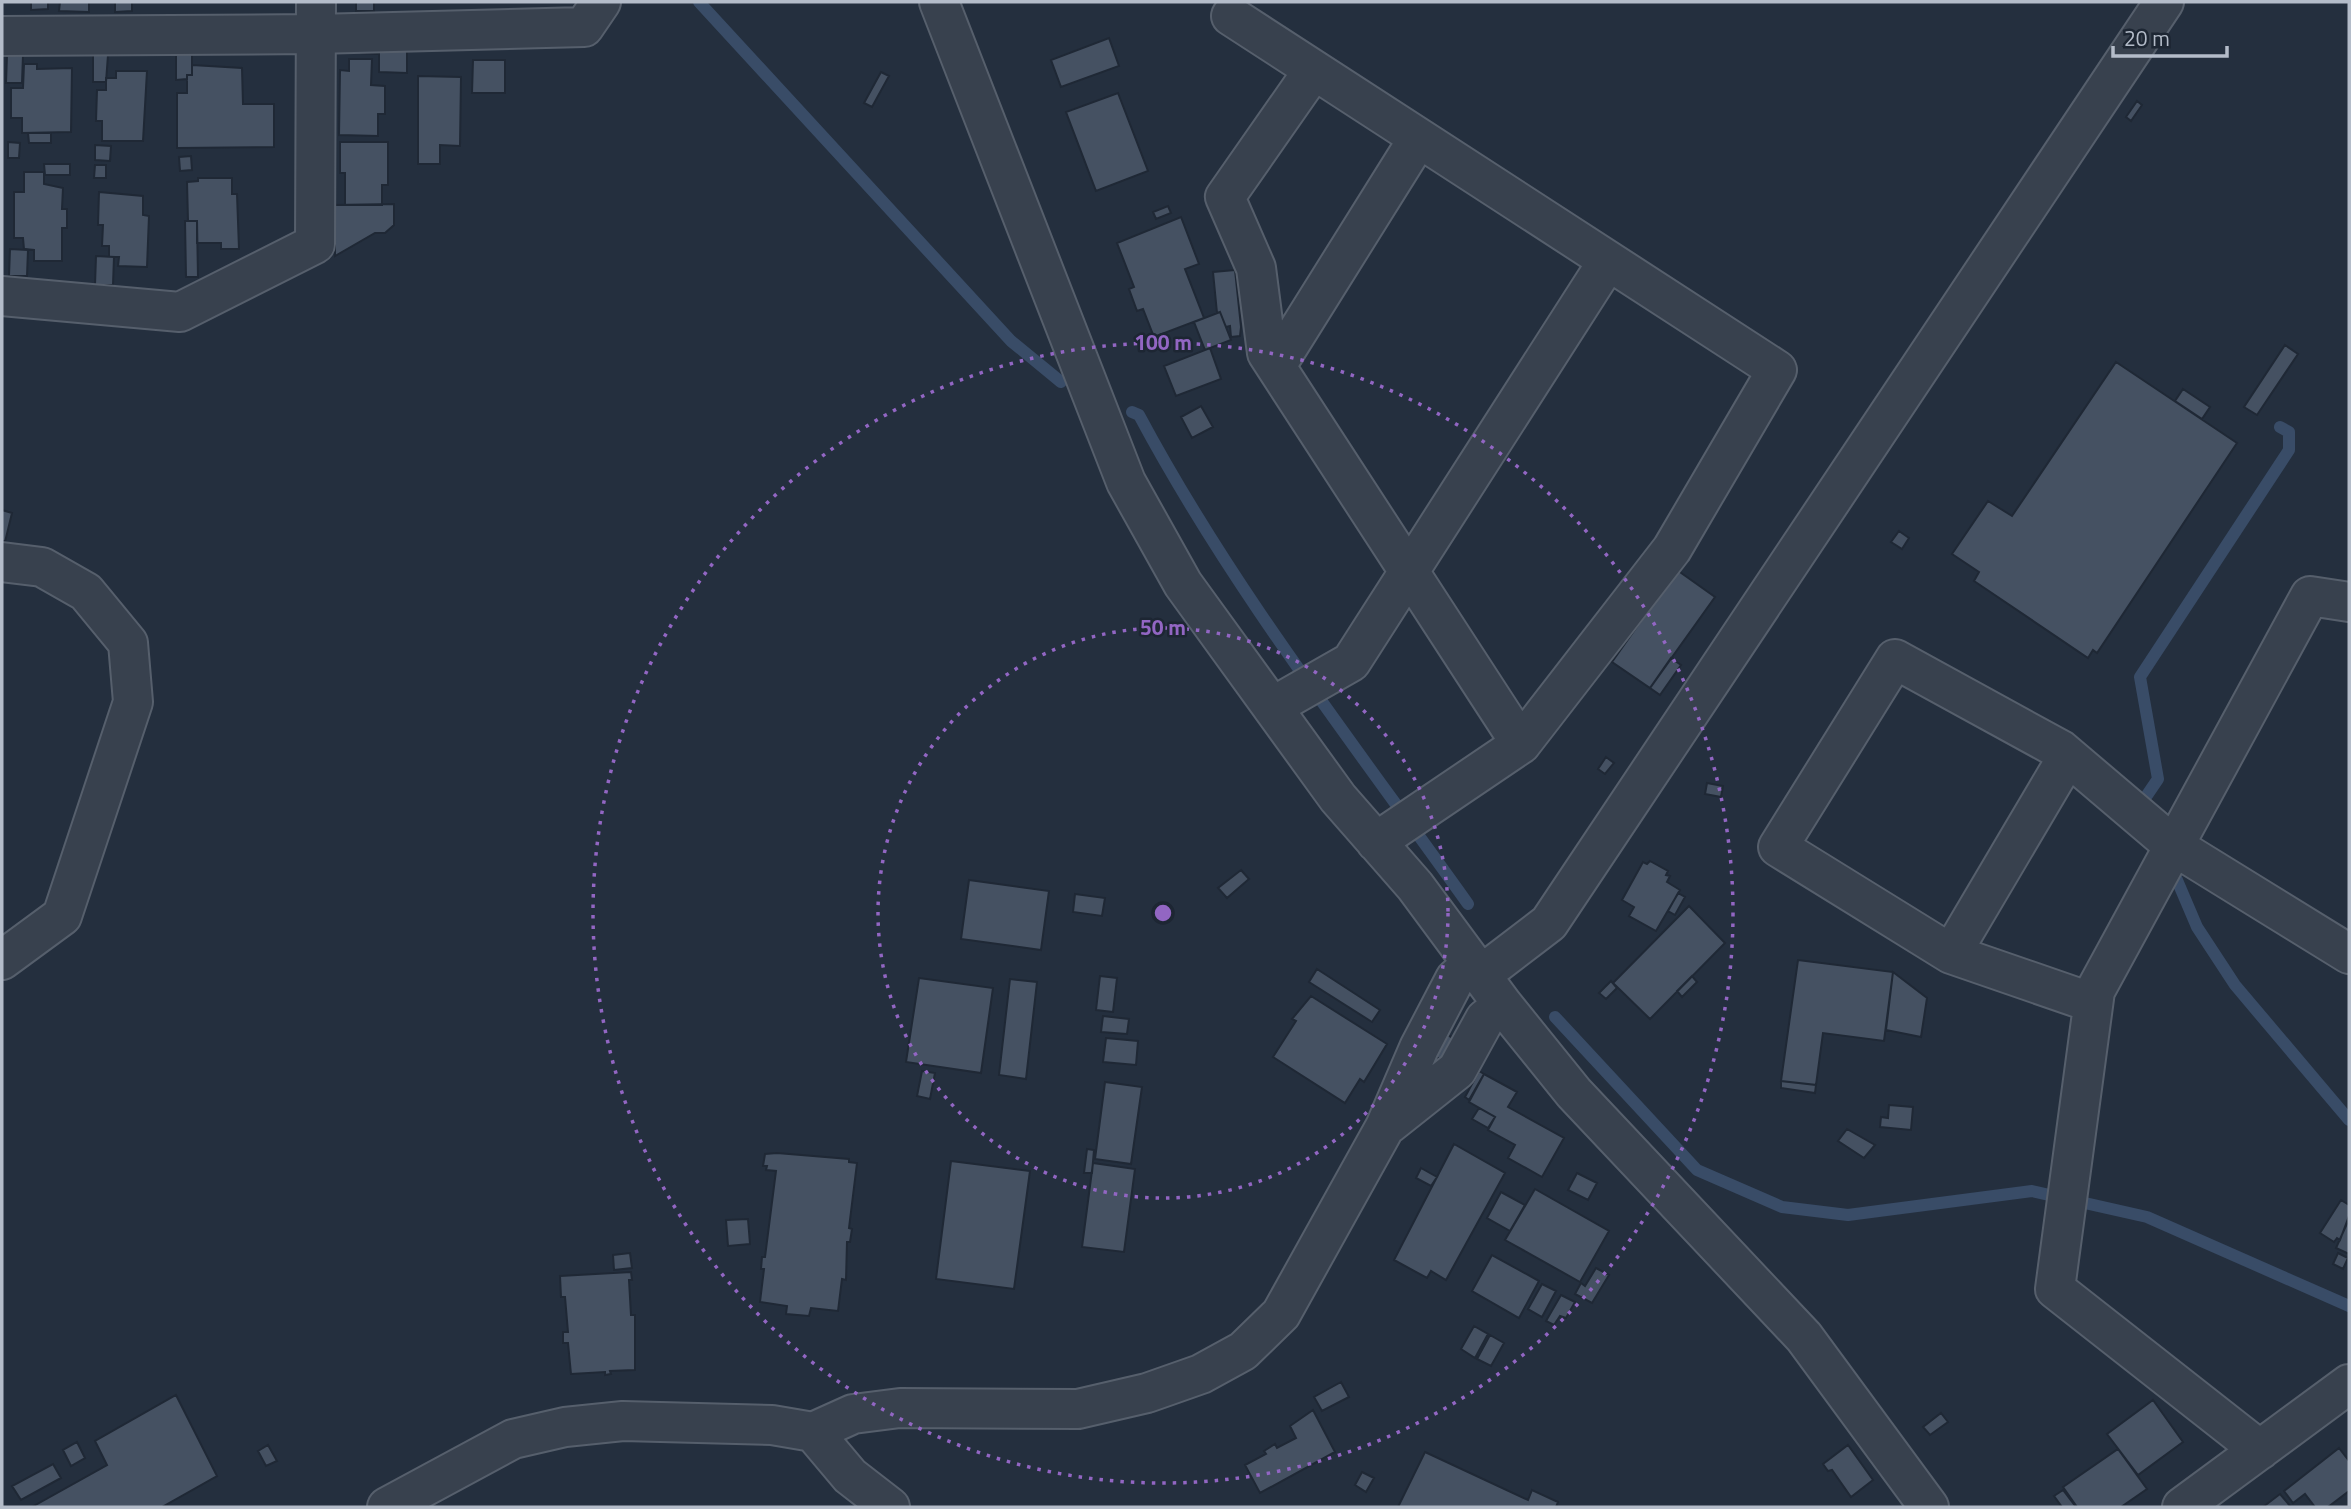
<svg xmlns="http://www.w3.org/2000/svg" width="2351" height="1509" viewBox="0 0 2351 1509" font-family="'Titillium Web',sans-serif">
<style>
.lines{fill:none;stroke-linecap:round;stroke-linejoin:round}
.stream{stroke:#394c67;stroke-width:12}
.building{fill:#455162;stroke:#1f2835;stroke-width:2}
.minor-casing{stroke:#565f6c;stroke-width:42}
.minor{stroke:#38414e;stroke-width:38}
.ring{fill:none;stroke:#9266c3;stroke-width:3.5;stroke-dasharray:3.5 7}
.centre{fill:#9266c3;stroke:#1d2633;stroke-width:3.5}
.ring-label{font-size:21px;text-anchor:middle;font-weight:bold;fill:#9266c3;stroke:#1d2633;stroke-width:5;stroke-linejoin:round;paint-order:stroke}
</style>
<rect width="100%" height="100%" fill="#242f3e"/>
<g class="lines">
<path class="stream" d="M699 2 1011 341 1061 382
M1132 412 1139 415C1232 589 1354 744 1468 904
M2147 811 2143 801 2158 779 2140 677 2289 450V432L2280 427
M2171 866 2197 927 2235 985 2349 1120
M1555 1017 1697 1170 1782 1207 1848 1215 2032 1191 2147 1217 2349 1306"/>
</g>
<path class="building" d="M31 2H48V9L31 10Z
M60 2H89V12L59 11Z
M115 2H132V11L115 12Z
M356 2H374V11H356Z
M1109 38 1119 66 1061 87 1051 60Z
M361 49H407V73L379 72V54L361 53Z
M176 52H192V75H187V79L176 80Z
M7 55H23L22 83H6Z
M93 55H108L106 82H93Z
M349 59H372L371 85 385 86V114H378V136L339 135 340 70 349 71Z
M473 60H505V93H472Z
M24 64H37V69L72 68 71 132 22 133V118H11V88H23Z
M192 65 242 68 243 104H274V147L177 148V93H187V75H192Z
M116 71H147L143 141H102V121H96L97 90H106V78H116Z
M881 72 889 76 872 107 864 103Z
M418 76 461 77 460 146 440 145V164H418Z
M1118 93 1148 171 1096 191 1066 112Z
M2137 101 2142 105 2131 121 2126 117Z
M28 133H51V143H29Z
M8 142 20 143 19 158H8Z
M340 142H388V185H382V205H345V173H340Z
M95 145 111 146 110 161 95 160Z
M191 156 192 170 180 171 179 157Z
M44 164H70V175H45Z
M95 165H106V178H94Z
M24 172H44V184L63 188 62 209H67V228H62V261H34V250L24 249 23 238H14V192H24Z
M198 178H232V194H237L239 249H221V243H197V221H188L187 182 198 181Z
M99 192 143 196V215L149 216 147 267 118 266 119 257H109V246H102L103 225H98Z
M394 204V225L385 233H375L335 256V205Z
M1168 206 1171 213 1156 219 1153 212Z
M1181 217 1199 264 1185 269 1204 318 1154 337 1143 309 1137 311 1129 289 1134 287 1117 243Z
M185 221H197L198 277H186Z
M10 249 28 250 27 276H9Z
M96 256 114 257 113 285H95Z
M1235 270 1241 327 1240 336 1231 337 1230 326 1226 327 1220 312 1217 313 1213 272Z
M1220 312 1231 340 1205 350 1194 322Z
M2285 345 2298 354 2257 415 2244 407Z
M1210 348 1221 379 1176 396 1164 366Z
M2116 362 2237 443 2097 653 2093 650 2088 658 1974 581 1979 572 1952 554 1988 501 2012 516Z
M2183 389 2210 407 2202 419 2175 401Z
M1201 406 1213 427 1192 438 1181 417Z
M2 510 12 513 5 542 2 541Z
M1899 531 1909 538 1902 549 1891 542Z
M1677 570 1715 597 1650 688 1612 662Z
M1671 658 1681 665 1660 695 1650 688Z
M1606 757 1614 763 1605 774 1598 769Z
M1707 783 1723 786 1721 797 1705 794Z
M1650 861 1668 871 1666 875 1670 876 1667 882 1680 890 1656 931 1629 916 1634 907 1622 900 1643 862 1647 864Z
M1241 870 1249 879 1227 898 1218 888Z
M969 880 1049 891 1041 950 961 939Z
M1678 893 1685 897 1675 915 1668 911Z
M1075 894 1105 898 1102 916 1073 912Z
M1689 906 1725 943 1650 1019 1613 983Z
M1798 960 1893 972 1884 1041 1823 1033 1816 1085 1781 1081Z
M1317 969 1380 1010 1372 1022 1309 982Z
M1893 972 1927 998 1921 1037 1886 1030Z
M1100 976 1117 978 1113 1012 1096 1010Z
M1692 976 1697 982 1682 997 1677 991Z
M919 978 993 988 981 1073 906 1062Z
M1010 979 1037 982 1026 1079 999 1075Z
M1611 981 1617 988 1606 999 1599 993Z
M1311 996 1387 1044 1364 1082 1360 1079 1345 1103 1273 1057 1296 1021 1292 1019Z
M1103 1016 1129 1019 1127 1034 1101 1032Z
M1442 1032 1455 1039 1443 1061 1430 1053Z
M1106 1038 1138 1041 1136 1065 1103 1062Z
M922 1071 935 1073 930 1099 917 1096Z
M1479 1071 1484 1074 1469 1100 1465 1097Z
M1484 1074 1517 1092 1508 1107 1564 1138 1542 1177 1508 1158 1515 1145 1488 1130 1495 1117 1469 1102Z
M1781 1081 1816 1085 1815 1093 1781 1088Z
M1105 1082 1142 1087 1131 1164 1095 1159Z
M1889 1105 1913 1107 1911 1130 1880 1127 1881 1117 1888 1118Z
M1479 1108 1495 1117 1488 1128 1472 1119Z
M1847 1129 1875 1145 1864 1158 1838 1141Z
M1454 1144 1505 1173 1446 1280 1431 1271 1427 1278 1394 1260Z
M1087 1149 1094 1150 1092 1173H1084Z
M777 1153 849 1159V1162L857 1163 849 1228 852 1229 850 1242H847L846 1280 842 1279 838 1311 811 1308 809 1316 786 1314 787 1306 760 1302 764 1269H761L762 1257H765L776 1171 766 1170 767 1166H763L765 1154Z
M951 1161 1030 1171 1014 1289 936 1279Z
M1093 1163 1135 1169 1124 1252 1082 1247Z
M1421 1168 1437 1177 1431 1186 1416 1178Z
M1577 1173 1597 1183 1588 1200 1568 1190Z
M1535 1189 1609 1231 1580 1282 1505 1240Z
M1501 1192 1525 1205 1510 1231 1487 1218Z
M2341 1200 2349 1205V1216L2340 1240 2337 1238 2334 1242 2320 1233Z
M748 1219 750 1244 728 1246 726 1220Z
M2349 1219V1254L2336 1248Z
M630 1253 632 1268 614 1270 613 1255Z
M2338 1253 2348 1258 2343 1269 2333 1264Z
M1492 1255 1539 1281 1519 1318 1472 1291Z
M1596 1268 1609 1275 1592 1303 1575 1294 1581 1283 1585 1286Z
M631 1272 632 1280H629L631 1315H635V1370L610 1371 611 1374 605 1375V1372L571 1374 568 1343H563V1332H568L565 1297H561L560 1276Z
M1542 1284 1556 1291 1542 1317 1528 1309Z
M1561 1295 1575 1302 1566 1318 1560 1316 1554 1325 1546 1321Z
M1474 1326 1488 1334 1475 1358 1461 1349Z
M1490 1335 1504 1343 1491 1366 1477 1359Z
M1341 1382 1349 1397 1322 1411 1314 1397Z
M176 1395 217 1476 162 1507H32L107 1465 95 1441Z
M2153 1400 2183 1442 2138 1475 2107 1434Z
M1313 1410 1335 1452 1260 1493 1245 1465 1266 1454 1264 1451 1275 1444 1277 1448 1296 1438 1290 1426Z
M1941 1413 1948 1422 1930 1435 1923 1427Z
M77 1442 85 1458 71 1466 63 1450Z
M268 1445 277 1461 266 1466 258 1451Z
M1848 1445 1873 1480 1851 1497 1832 1470 1828 1471 1823 1464Z
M2339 1448 2349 1461V1491L2328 1507H2315L2305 1494 2293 1503 2284 1491Z
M2118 1449 2147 1489 2121 1507H2077L2063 1487Z
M1425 1452 1528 1500 1532 1490 1558 1502 1556 1507H1398Z
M53 1464 61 1478 21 1500 12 1486Z
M1362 1472 1374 1478 1366 1492 1355 1485Z
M2063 1490 2076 1507H2062L2054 1496Z
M2280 1494 2291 1507H2263Z"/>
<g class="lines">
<defs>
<path id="minor" d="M939 2 1126 482 1183 584 1338 798 1415 886 1503 1005 1574 1093 1804 1337 1929 1507
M1231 16 1777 370 1672 549 1521 744 1376 842
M2 36 315 34 584 27 601 2
M1313 71 1225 197 1256 268 1267 353 1521 744
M2 296 180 312 315 244 316 2
M1276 366 1418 139
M2 562 42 567 86 592 128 643 133 702 62 916 2 960
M1272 707 1351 662 1608 261
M1951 954 2068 756
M1481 975 1549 923 2164 2
M2093 1003 1951 954 1778 847 1895 659 2061 750 2174 846 2349 954
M1389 1124 1457 1070 1485 1019 1503 1005
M813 1432 850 1476 890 1507
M2260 1450 2055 1289 2095 991 2310 596 2349 602
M387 1507 513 1439 565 1427 623 1421 772 1425 813 1432 853 1414 900 1408 1078 1409 1147 1393 1201 1374 1243 1351 1281 1314 1385 1127 1419 1048 1455 979 1473 963
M2182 1507 2349 1384"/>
</defs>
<use href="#minor" class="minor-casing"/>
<use href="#minor" class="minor"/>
</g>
<g class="ring">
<circle cx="1163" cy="913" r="285"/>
<circle cx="1163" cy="913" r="570"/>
</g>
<circle cx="1163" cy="913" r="10" class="centre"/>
<g class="ring-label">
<text x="1163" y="350">100 m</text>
<text x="1163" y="635">50 m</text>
</g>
<rect width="2351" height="1509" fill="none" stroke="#b4bcc9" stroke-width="7"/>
<path d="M2113 46v10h114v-10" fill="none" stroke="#b4bcc9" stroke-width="3.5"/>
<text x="2124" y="46" font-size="21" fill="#b4bcc9" stroke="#1d2633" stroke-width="5" paint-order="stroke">20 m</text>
</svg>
